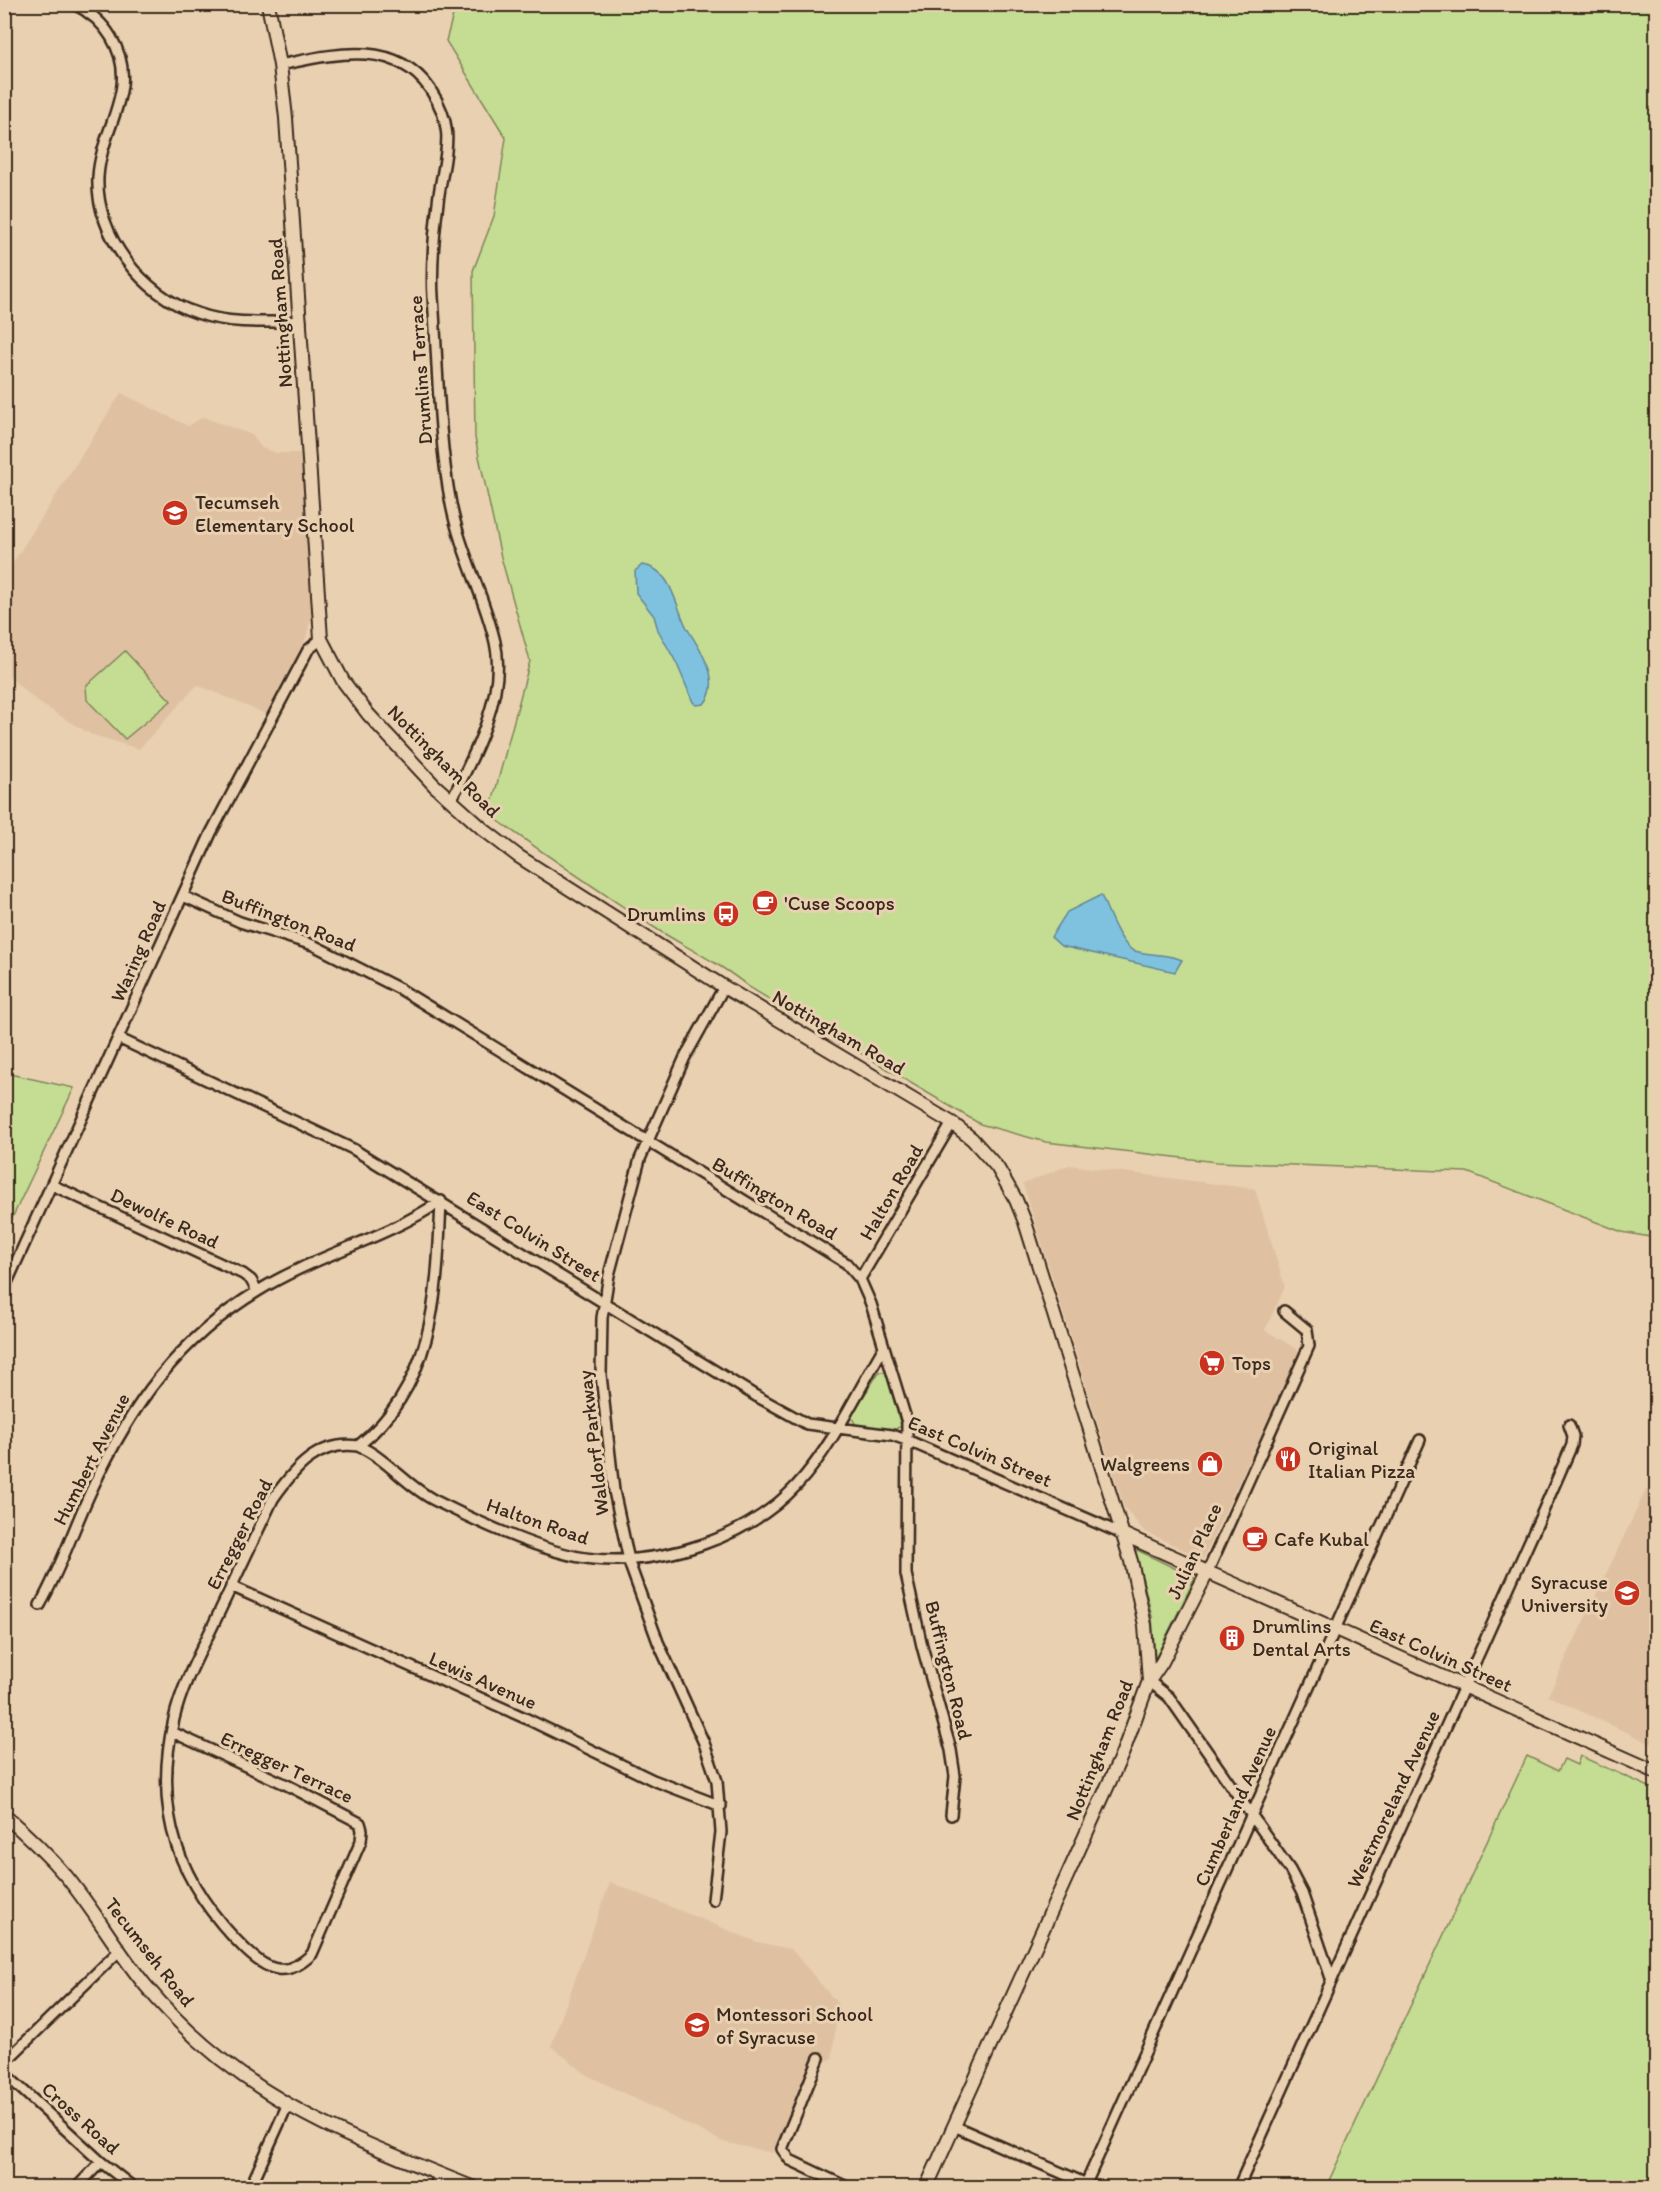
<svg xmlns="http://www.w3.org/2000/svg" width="1661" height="2192" viewBox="0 0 1661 2192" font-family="Itim,sans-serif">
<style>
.built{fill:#dfc1a2}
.green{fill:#c4dd93;stroke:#808458;stroke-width:1.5}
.water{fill:#7fc2e0;stroke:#648592;stroke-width:1.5}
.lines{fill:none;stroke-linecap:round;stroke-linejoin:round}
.minor-casing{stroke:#3b2a1e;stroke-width:14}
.tertiary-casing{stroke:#3b2a1e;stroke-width:16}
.minor{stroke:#e9d0b1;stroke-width:9}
.tertiary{stroke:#e9d0b1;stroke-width:12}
.labels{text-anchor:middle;stroke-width:6;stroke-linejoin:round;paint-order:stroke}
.street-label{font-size:20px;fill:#3b2a1e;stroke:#e9d0b1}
.poi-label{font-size:20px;fill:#3b2a1e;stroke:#e9d0b1;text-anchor:start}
</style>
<rect width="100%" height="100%" fill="#e9d0b1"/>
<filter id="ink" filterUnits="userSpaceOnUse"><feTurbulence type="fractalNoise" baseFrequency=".0167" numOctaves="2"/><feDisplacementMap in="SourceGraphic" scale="12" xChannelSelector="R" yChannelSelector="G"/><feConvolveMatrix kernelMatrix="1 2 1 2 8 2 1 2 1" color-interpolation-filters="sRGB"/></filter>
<g filter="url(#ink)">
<path class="built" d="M121 393 188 426 203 417 252 435 262 448 277 453H301L312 614 306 638 268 715 197 685 139 749 90 734 39 703 7 675 4 665 7 572Z
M1069 1165 1255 1189 1285 1287 1265 1330 1300 1351 1203 1559 1144 1531 1124 1507 1023 1184Z
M1656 1489V1746L1548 1696 1646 1490Z
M610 1882 757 1942 791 1949 838 2004 832 2059 826 2061 773 2153 723 2142 587 2075 551 2046Z"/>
<path class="green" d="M456 4 1656 5V1238L1622 1232 1467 1172 1217 1162 1046 1142 980 1124 749 987C719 962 684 947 652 926 597 889 542 853 489 814L530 661 501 557 475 438 473 271 494 216 506 138 446 41Z
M125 651 171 701 125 739 87 700 86 686Z
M5 1073 74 1088 5 1233 4 1073Z
M879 1372H886L901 1426 894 1430 856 1425 851 1416Z
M1135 1549 1195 1578 1155 1659 1152 1616Z
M1527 1756 1558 1771 1564 1759 1577 1765 1580 1756 1656 1790V2187H1326Z"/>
<path class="water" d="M642 565C672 568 675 606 687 628 699 649 724 680 704 704L696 705 693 702 677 664 658 630 654 616 636 593 635 571Z
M1101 895C1107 908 1121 948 1135 951 1151 956 1166 953 1182 960L1175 972 1061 946 1051 937 1067 912Z"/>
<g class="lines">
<defs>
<path id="minor" d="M74 4C90 12 102 22 111 37 142 88 101 126 98 177 95 235 143 296 197 313 230 325 266 322 301 321
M280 65C330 55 394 37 430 89 459 132 443 158 438 202 434 234 431 265 433 297 438 365 438 436 451 504 460 551 484 595 495 642 507 692 474 757 451 800
M183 896 240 922 313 945 400 989 846 1263 860 1279 871 1304 907 1422 906 1574 922 1646 951 1750 955 1776 951 1815
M118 1038 353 1149 756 1396 807 1424 892 1435 909 1441 1120 1533
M52 1185 243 1274 251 1280 257 1291
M860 1279 952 1123
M4 1289 211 833 308 650 321 639
M358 1446C387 1458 407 1487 436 1501 478 1522 547 1555 593 1559 664 1565 748 1538 797 1485 833 1446 857 1392 884 1347
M1207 1573 1309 1346 1307 1330 1284 1311
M231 1586 525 1718 653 1780 721 1806
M40 1605C61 1568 74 1527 92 1489 131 1405 179 1339 258 1291 316 1255 385 1239 441 1201
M1149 1681 1169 1697 1290 1870 1302 1893 1331 1978
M172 1732 287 1785 360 1823 362 1830 361 1841 312 1954C288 1977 270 1973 246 1950 179 1885 152 1813 174 1719 182 1684 201 1651 216 1619 235 1579 254 1539 273 1499 294 1469 318 1440 358 1446 436 1384 437 1292 441 1201
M713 1900 721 1832 717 1781 704 1743 658 1642 630 1565 614 1491 601 1375 602 1318 609 1275 640 1159 685 1057 724 987
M819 2058 782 2149 790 2160 849 2188
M4 2063 120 1950
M4 2073 101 2162 134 2188
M954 2126 1096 2188
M76 2188 101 2162
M250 2188 287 2106
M434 2188 440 2174
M1084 2188 1420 1440
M1238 2188 1540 1518 1572 1445 1573 1436 1569 1425"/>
<path id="tertiary" d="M268 4 280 65 286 118 321 639 343 681 368 714 434 785 484 830 518 856 724 987 952 1123 972 1139 997 1167 1016 1200 1025 1222 1131 1561 1145 1625 1149 1681 1123 1752 926 2188
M1120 1533 1656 1772
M1149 1681 1162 1662 1207 1573
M4 1815C26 1834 47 1854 66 1876 95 1911 117 1951 146 1986 240 2098 343 2135 474 2188"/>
</defs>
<use href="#minor" class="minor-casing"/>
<use href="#tertiary" class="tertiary-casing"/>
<use href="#minor" class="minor"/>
<use href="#tertiary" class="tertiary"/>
</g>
</g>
<defs>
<symbol id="school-disc" viewBox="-11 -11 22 22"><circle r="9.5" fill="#c8321e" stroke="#e9d0b1"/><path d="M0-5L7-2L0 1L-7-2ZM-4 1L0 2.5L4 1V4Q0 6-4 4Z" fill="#fff"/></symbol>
<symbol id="cafe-disc" viewBox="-11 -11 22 22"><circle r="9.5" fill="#c8321e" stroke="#e9d0b1"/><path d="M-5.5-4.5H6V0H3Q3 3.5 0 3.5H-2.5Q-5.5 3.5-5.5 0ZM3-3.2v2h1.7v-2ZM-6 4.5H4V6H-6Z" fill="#fff"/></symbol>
<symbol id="bus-disc" viewBox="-11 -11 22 22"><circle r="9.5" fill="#c8321e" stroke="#e9d0b1"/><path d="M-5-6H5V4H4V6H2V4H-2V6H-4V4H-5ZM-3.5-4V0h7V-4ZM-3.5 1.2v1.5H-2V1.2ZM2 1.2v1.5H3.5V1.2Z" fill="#fff"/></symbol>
<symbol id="supermarket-disc" viewBox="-11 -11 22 22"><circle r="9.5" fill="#c8321e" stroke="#e9d0b1"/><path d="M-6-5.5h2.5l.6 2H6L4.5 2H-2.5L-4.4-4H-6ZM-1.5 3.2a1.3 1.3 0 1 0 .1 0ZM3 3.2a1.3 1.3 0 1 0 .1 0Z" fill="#fff"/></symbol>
<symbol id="restaurant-disc" viewBox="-11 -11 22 22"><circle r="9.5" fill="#c8321e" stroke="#e9d0b1"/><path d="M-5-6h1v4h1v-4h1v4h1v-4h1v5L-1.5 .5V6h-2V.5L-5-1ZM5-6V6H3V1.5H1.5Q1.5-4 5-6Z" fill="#fff"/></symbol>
<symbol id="shop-disc" viewBox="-11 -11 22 22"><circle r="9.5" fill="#c8321e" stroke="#e9d0b1"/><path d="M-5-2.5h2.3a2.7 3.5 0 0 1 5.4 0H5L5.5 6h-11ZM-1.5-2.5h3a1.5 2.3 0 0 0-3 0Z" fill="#fff"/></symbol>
<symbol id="university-disc" viewBox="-11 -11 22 22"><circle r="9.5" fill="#c8321e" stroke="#e9d0b1"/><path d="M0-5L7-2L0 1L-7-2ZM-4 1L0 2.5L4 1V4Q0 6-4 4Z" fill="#fff"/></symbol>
<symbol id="building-disc" viewBox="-11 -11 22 22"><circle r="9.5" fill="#c8321e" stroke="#e9d0b1"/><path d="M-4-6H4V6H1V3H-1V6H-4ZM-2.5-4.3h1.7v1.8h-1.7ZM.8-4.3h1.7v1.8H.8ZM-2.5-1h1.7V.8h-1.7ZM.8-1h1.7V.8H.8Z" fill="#fff"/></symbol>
</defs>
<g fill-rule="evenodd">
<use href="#school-disc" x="160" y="498" width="30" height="30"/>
<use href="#cafe-disc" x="750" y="888" width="30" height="30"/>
<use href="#bus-disc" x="711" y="899" width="30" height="30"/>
<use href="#supermarket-disc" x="1197" y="1348" width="30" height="30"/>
<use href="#restaurant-disc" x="1273" y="1444" width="30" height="30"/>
<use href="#shop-disc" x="1195" y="1449" width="30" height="30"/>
<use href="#cafe-disc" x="1240" y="1524" width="30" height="30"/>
<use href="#university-disc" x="1612" y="1578" width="30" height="30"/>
<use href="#building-disc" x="1217" y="1623" width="30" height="30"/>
<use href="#school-disc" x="682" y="2010" width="30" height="30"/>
</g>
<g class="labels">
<g class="street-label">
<text transform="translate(280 313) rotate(-94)" y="7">Nottingham Road</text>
<text transform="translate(420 370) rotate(-94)" y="7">Drumlins Terrace</text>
<text transform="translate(444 761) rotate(45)" y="7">Nottingham Road</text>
<text transform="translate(289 920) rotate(21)" y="7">Buffington Road</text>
<text transform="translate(138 951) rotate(-66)" y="7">Waring Road</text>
<text transform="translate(839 1032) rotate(30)" y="7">Nottingham Road</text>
<text transform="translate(891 1192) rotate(-60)" y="7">Halton Road</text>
<text transform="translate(775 1198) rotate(31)" y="7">Buffington Road</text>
<text transform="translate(165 1218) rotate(25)" y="7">Dewolfe Road</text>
<text transform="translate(534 1236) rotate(32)" y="7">East Colvin Street</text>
<text transform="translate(593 1443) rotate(-97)" y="7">Waldorf Parkway</text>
<text transform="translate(980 1451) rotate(23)" y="7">East Colvin Street</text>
<text transform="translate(91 1459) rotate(-63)" y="7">Humbert Avenue</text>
<text transform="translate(538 1521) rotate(19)" y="7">Halton Road</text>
<text transform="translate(239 1534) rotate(-63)" y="7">Erregger Road</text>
<text transform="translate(1194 1551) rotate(-65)" y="7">Julian Place</text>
<text transform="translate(1441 1655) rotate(24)" y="7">East Colvin Street</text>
<text transform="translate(949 1670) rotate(76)" y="7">Buffington Road</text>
<text transform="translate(483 1680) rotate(24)" y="7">Lewis Avenue</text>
<text transform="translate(1099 1750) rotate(-68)" y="7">Nottingham Road</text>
<text transform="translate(287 1767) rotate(25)" y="7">Erregger Terrace</text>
<text transform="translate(1393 1799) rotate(-65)" y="7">Westmoreland Avenue</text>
<text transform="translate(1235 1806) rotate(-66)" y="7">Cumberland Avenue</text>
<text transform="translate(150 1952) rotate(52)" y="7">Tecumseh Road</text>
<text transform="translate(81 2118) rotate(42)" y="7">Cross Road</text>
</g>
<g class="poi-label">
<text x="195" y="509">Tecumseh<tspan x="195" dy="23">Elementary School</tspan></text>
<text x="784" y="910">'Cuse Scoops</text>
<text x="706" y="921" text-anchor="end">Drumlins</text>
<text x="1232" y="1370">Tops</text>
<text x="1308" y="1455">Original<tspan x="1308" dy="23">Italian Pizza</tspan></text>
<text x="1190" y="1471" text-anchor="end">Walgreens</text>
<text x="1274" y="1546">Cafe Kubal</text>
<text x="1608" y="1589" text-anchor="end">Syracuse<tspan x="1608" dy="23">University</tspan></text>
<text x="1252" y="1633">Drumlins<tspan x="1252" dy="23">Dental Arts</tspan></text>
<text x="716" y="2021">Montessori School<tspan x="716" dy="23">of Syracuse</tspan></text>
</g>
</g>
<rect width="1661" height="2192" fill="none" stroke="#e9d0b1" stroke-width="24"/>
<rect x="12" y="12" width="1637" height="2168" fill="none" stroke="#3b2a1e" stroke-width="2" filter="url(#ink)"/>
</svg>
